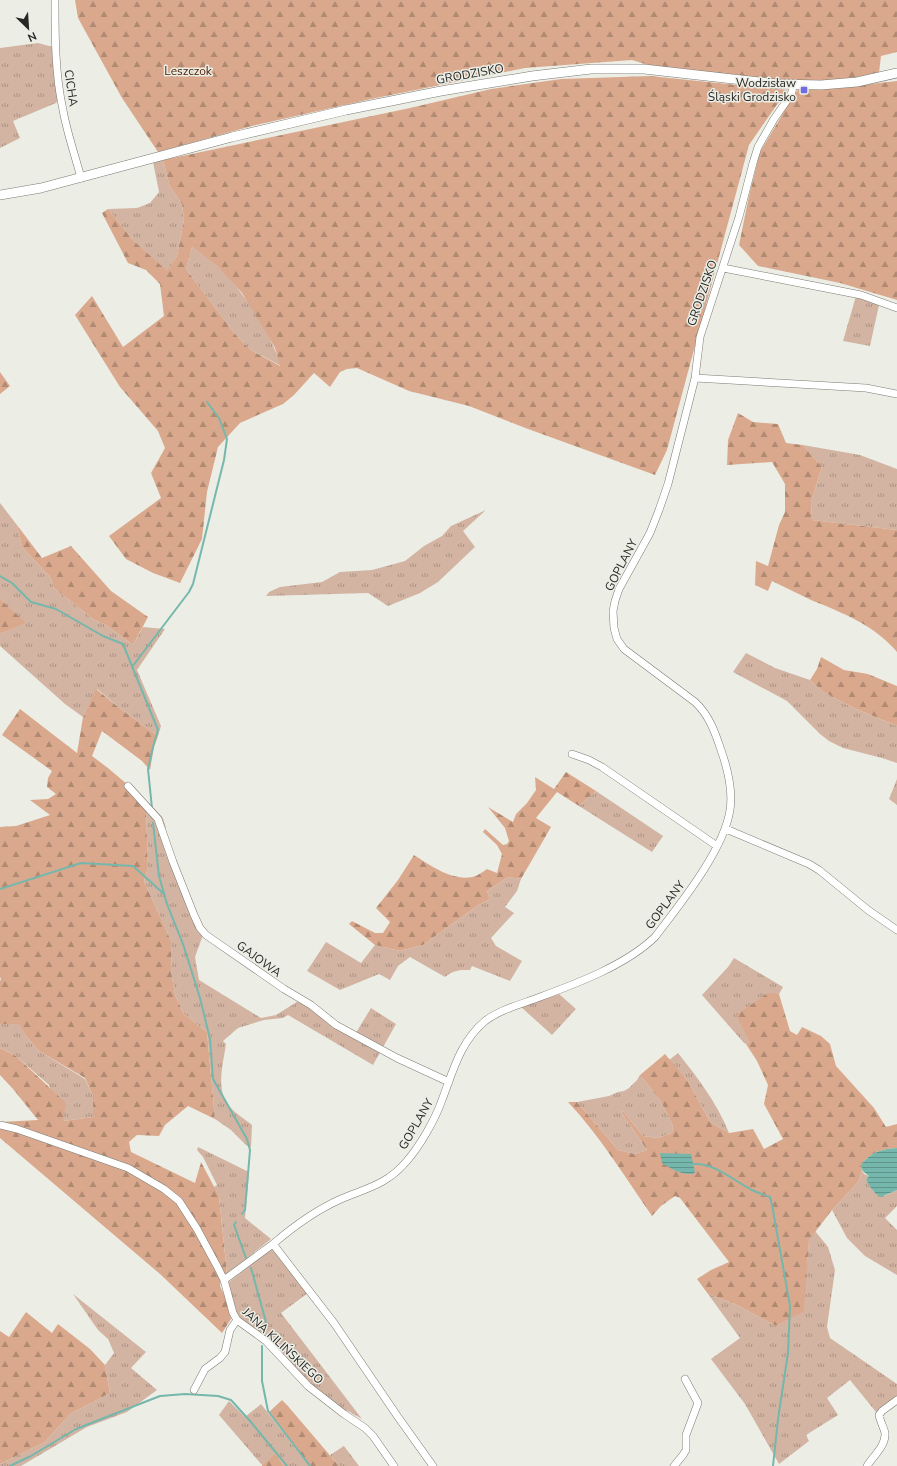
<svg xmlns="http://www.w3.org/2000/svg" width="897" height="1466" viewBox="0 0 897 1466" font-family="'Nunito Sans',sans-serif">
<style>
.grass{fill:url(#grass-tufts)}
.forest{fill:url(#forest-firs);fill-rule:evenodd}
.water{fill:url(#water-rules)}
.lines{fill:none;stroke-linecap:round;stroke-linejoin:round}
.stream{stroke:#75b7ac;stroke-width:2}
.minor-casing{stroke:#7a7b74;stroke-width:8}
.tertiary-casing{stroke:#7a7b74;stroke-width:10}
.minor{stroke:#fff;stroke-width:7}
.tertiary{stroke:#fff;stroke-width:9}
.poi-dot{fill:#726be6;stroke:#eceee6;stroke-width:1.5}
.labels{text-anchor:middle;stroke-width:3;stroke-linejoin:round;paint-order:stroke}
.park-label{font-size:12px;fill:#4e2100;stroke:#eceee6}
.street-label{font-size:12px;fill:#282926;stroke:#eceee6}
.poi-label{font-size:12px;fill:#282926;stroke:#eceee6;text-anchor:end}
</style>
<defs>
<pattern id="grass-tufts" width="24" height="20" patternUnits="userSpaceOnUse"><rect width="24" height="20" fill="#d3b4a2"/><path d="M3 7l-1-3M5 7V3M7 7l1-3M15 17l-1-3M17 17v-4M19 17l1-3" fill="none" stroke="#ab9284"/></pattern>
<pattern id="forest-firs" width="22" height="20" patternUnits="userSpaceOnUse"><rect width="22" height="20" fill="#daa98d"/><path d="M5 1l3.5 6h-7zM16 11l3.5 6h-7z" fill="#b18a73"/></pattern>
<pattern id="water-rules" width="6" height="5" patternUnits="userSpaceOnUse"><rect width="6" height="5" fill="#75b7ac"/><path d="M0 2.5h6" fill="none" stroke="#60958c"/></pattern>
</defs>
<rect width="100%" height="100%" fill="#eceee6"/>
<path class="grass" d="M38 43 53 47 58 100 56 103 13 121 20 138 0 148V48Z
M163 160 170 187 182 204 184 219 177 256 167 272 133 240 108 209 137 208 150 203 159 192 153 162Z
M192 247C200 253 209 259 217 266 243 290 270 332 281 366L251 350 235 334 186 269Z
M856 296 879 305 870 346 843 341Z
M803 445 860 455 897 469V530L812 520 811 502 822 467Z
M0 503 17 525 22 547 51 578 54 588 93 619 106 625 133 645 143 627 165 629 137 670 161 726 158 736 122 710 97 689 83 717 65 704 0 646V634L25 623 0 599Z
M486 510 463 531 475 547 438 582 420 593 388 606 368 593 266 596 269 592 280 587 322 582 340 572 372 570 405 561 424 546 442 536 451 526Z
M746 653 775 668 810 680 823 692 854 708 897 726V763L882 758 843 748 829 741 820 734 787 701 733 672Z
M897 779V805L889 799Z
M596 791 663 836 652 852 579 806Z
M148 802 163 818 166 828 161 830 203 935 195 957 199 980 261 1018 276 1015 300 1000 354 1036 371 1008 396 1024 373 1065 288 1015 283 1018 264 1020 238 1028 223 1041 226 1044C223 1065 215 1090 230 1107 236 1114 245 1119 252 1125L251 1147 246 1145 231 1130 215 1119 207 1032 184 1014 175 995 171 970 172 943 144 881 148 867 146 811Z
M508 877 521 879 517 891 505 907 514 913 491 938 496 946 522 961 510 981 472 966 470 970C460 970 453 970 445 977L410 957 398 966 390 980 379 974 340 990 307 971 326 942 361 963 375 945 400 951 423 945 477 906 490 899 487 891Z
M734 958 783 987 779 994H767L750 1042 746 1044 744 1043 702 995 728 967Z
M559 994 576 1009 552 1035 521 1007Z
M19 1023 26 1036 39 1051 85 1079 93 1096V1117L63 1121 49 1085 16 1056 0 1048V1024Z
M678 1053C698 1078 717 1103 729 1133L710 1122 688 1081 669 1060Z
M640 1075 660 1100 673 1126 672 1133 658 1138 643 1136 623 1111 621 1112 647 1150 635 1154 618 1150 577 1102 609 1096 618 1092 624 1091 629 1088 637 1080Z
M198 1147 249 1172 245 1218 271 1239 227 1274 219 1196 214 1187 217 1185 203 1157 197 1150Z
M862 1170 864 1174 869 1176 866 1179 873 1191 884 1196 897 1190V1206L885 1218 897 1230V1275L865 1256 847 1238 832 1210 859 1181Z
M815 1231 828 1247 835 1270 827 1327 830 1338 897 1384V1396L876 1412 850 1380 827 1398 838 1415 806 1435 809 1441 779 1464 745 1404 711 1359 740 1338 708 1294 735 1304 776 1326 803 1312 809 1240Z
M272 1250 276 1252 308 1293 281 1313 362 1419 348 1411 343 1410 310 1384 266 1337 241 1320 236 1312 228 1288 229 1282 268 1251Z
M73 1294 146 1352 131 1368 157 1390 127 1412 87 1427 21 1466H0V1464L45 1442 70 1414 110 1393 105 1365 114 1353 108 1339 98 1330Z
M229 1401 245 1417 261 1404 309 1466H284L275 1453 262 1465 219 1415Z
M344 1446 359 1466H339L330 1455Z"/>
<path class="forest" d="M75 0H897V52L881 56 879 73 837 81 794 82 651 66 632 60 525 68 371 99 252 126 158 152 122 98 78 18Z
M650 76 787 90 749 145 667 450 655 475 528 429 469 406 409 391 357 368 347 369 340 372 330 387 314 373 294 395 283 404 240 423 218 447 207 492 202 539 180 583 153 573 126 559 109 536 161 498 151 473 165 448 158 431 120 387 75 315 92 296 123 347 164 316 160 284 146 270 128 263 102 213 108 209 133 240 167 271 177 256 184 219 182 204 170 187 163 160 410 108 491 89 561 79ZM192 247 217 266 242 293 275 348 280 366 251 350 235 334 186 269Z
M897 81V300L840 283 758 266 739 245 749 196 760 152 795 93 799 89 843 87Z
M0 372 10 386 0 394Z
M738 413 753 422 778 424 786 443 803 445 822 467 811 502 812 520 897 530V652C874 625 843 613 811 600 798 594 785 587 772 581L768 591 755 585 756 561 768 566 779 525 785 512V484L772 462 727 465 728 440Z
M17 525 42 558 71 546 111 591 148 617 133 645 106 625 93 619 54 588 51 578 22 547Z
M0 599 26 623 0 634Z
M821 657 844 670 868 674 897 686V726L854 708 823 692 810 680 817 669Z
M96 689 122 710 158 736 154 747 150 770 142 761 102 731 92 756 108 768 128 785 146 811 148 867 144 881 172 943 171 970 175 995 184 1014 207 1032 215 1119 188 1106 165 1125 159 1136 137 1135 129 1142 131 1152 195 1183 201 1162 219 1196 227 1274 221 1278 220 1286 226 1299 231 1319 222 1333 160 1274 0 1138V1122L38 1120 13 1089 0 1075V1048L16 1056 66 1103 63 1121 93 1117V1096L85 1078 39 1051 26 1036 19 1024H0V981L1 979 0 977V827L16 826 50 815 30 800 48 799 56 794 47 787 48 778 52 771 2 735 20 709 77 753 83 717Z
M566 772 596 791 579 806 557 792 536 818 551 827 521 879 508 877 487 891 490 899 477 906 423 945 400 951 375 945 349 924 352 921 375 933H383L390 922 376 908 398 880 414 855C431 866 455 883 476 876 480 874 484 871 487 869L497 873 502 854 497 845 483 832 485 829 503 845 507 844 509 841 505 828 488 807 513 822 516 814 527 803 536 790 535 777 554 789Z
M768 993 779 994 790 1031 797 1035 802 1027 821 1036 830 1044 836 1066 874 1108 886 1127 897 1124V1148C881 1149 871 1152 861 1165L862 1170 859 1181 832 1210 809 1240 804 1312 776 1326 735 1304 708 1294 697 1279 711 1270 729 1262 680 1198 675 1196 661 1206 652 1216C625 1177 600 1136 568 1102H577L618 1150 635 1154 647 1150 621 1112 623 1111 643 1136 658 1138 672 1133 673 1126 660 1100 640 1075 665 1054 688 1081 710 1122 729 1133 753 1129 764 1149 783 1139 764 1104 768 1085 757 1061 746 1044 750 1042 736 1015Z
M26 1312 52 1333 58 1324 90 1349 105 1365 110 1393 70 1414 45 1442 0 1464V1331L9 1337Z
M282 1400 287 1405 339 1466H309L269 1412Z
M275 1453 284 1466H262V1465Z"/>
<path class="water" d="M897 1148V1190L881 1197C874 1194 869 1186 866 1179L869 1176C864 1172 862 1172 861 1165 871 1152 881 1149 897 1148Z
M660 1153 691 1154 695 1172 693 1174C682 1175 671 1169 662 1163Z"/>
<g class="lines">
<path class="stream" d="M0 576 12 583 31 602 56 609 103 636 123 644 158 730 153 747 148 769 152 808
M132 667 189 592 193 584 224 460 227 439 219 418 207 402
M153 823 159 876 167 904 183 944 200 998 210 1039 213 1079 247 1139 250 1150 245 1210 242 1214
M0 889 81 863 133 866 164 894
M694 1164C715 1163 734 1181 752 1190 758 1193 764 1195 770 1197L772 1205 790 1306 788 1353 778 1419 773 1466
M236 1222 234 1225 246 1258
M251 1268 266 1322 263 1334
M262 1346V1381L268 1411 310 1466
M10 1466 31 1456 76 1429 160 1396 185 1394 218 1396 231 1400 250 1421 287 1466"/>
<defs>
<path id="minor" d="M55 0C55 36 55 74 63 110 67 133 75 155 81 178
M723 268 861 295 897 308
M695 378 866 388 897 394
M572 754 589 760 602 767 717 846
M128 786 158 819 173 862 194 915 200 928 206 935 284 989 311 1005 336 1025 397 1058 449 1082
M726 829 809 864 819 870 868 910 897 930
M0 1125 17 1129 128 1168 164 1189 179 1201 197 1229 217 1266 224 1280 233 1313 237 1320 266 1341 308 1386 344 1414 365 1428 373 1436 394 1466
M224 1280 273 1244
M194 1390 205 1369 220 1358 225 1352 230 1330 237 1320
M433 1466 398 1417 334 1323 273 1244C294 1226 316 1210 341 1199 367 1188 386 1185 406 1162 420 1146 435 1120 442 1100 453 1071 460 1042 485 1021 501 1009 522 1004 540 997 578 983 626 965 655 937 680 904 724 850 730 810 733 791 727 767 721 750 715 732 709 715 695 702L624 649 617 639 614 628 613 611 615 601 619 589 650 533 659 510 668 484 695 378 700 337 739 217 753 163 758 147 774 119 788 99 792 92 793 85
M674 1466 683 1455 686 1450V1435L698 1403 685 1379
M867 1466C873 1456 886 1446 885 1433 884 1428 880 1421 879 1415L882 1411 897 1400"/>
<path id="tertiary" d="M0 195 41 188 232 137 346 110 441 91 532 76 591 69H644L777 84 821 85 857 82 897 73"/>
</defs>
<use href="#minor" class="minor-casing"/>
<use href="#tertiary" class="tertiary-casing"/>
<use href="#minor" class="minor"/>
<use href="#tertiary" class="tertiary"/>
</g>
<rect class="poi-dot" x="800" y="86" width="8" height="8" rx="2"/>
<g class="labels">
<g class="park-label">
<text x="188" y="75">Leszczok</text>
</g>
<g class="street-label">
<text transform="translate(470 74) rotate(-10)" y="4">GRODZISKO</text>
<text transform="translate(71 88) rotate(82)" y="4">CICHA</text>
<text transform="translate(702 293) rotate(-71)" y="4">GRODZISKO</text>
<text transform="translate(621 565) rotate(-63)" y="4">GOPLANY</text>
<text transform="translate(665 905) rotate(-53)" y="4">GOPLANY</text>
<text transform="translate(259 959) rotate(36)" y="4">GAJOWA</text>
<text transform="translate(416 1124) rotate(-60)" y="4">GOPLANY</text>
<text transform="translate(283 1346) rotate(43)" y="4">JANA KILIŃSKIEGO</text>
</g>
<g class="poi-label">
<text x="796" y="87">Wodzisław<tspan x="796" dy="14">Śląski Grodzisko</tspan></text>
</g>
</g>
<g transform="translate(28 28) rotate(155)" stroke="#eceee6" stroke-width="3" paint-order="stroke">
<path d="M0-3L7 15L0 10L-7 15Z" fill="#282926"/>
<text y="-6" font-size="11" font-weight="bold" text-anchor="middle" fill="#282926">N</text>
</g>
</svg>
